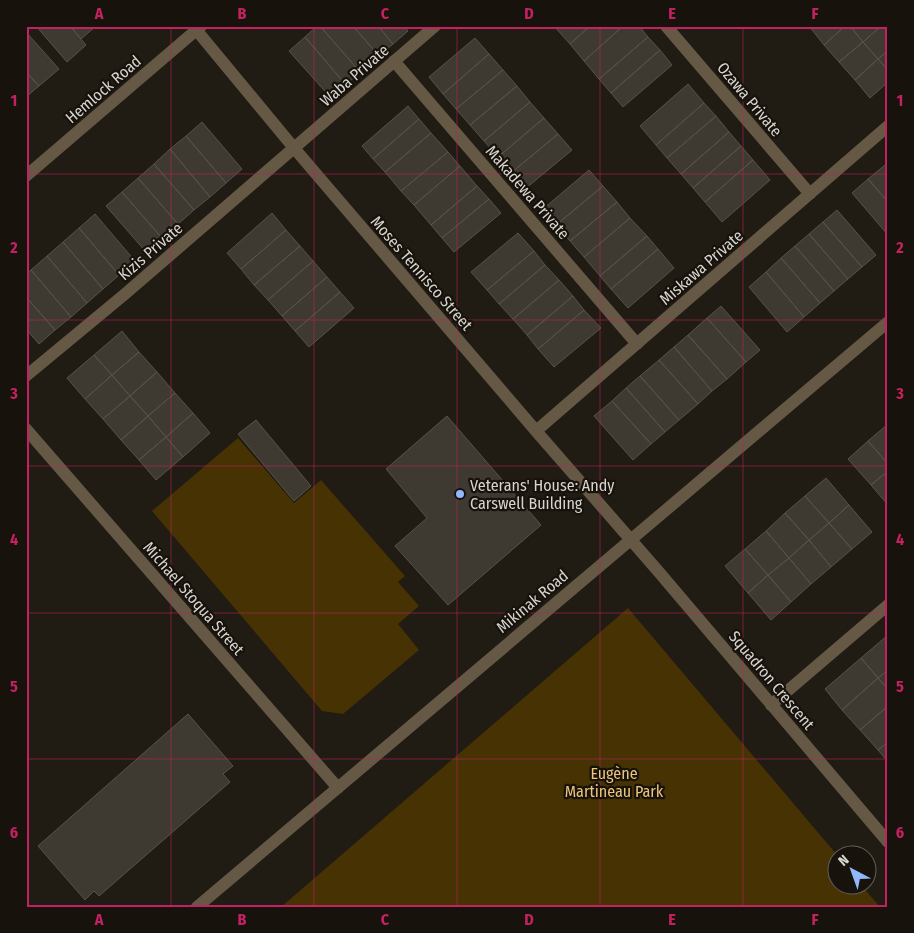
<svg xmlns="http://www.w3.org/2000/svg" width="914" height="933" viewBox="0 0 914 933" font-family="'Fira Sans Condensed',sans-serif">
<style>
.green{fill:#473204}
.building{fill:#3f3a31;stroke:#58534a}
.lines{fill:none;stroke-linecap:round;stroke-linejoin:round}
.minor{stroke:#655946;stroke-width:12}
.tertiary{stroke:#655946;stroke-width:12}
.grid{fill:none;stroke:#c32161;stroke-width:1;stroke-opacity:0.55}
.poi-dot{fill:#91b8fd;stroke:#17120b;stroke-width:2}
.labels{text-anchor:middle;stroke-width:4.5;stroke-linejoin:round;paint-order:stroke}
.street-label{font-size:16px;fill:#d8d5d0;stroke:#17120b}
.poi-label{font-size:16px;fill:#d8d5d0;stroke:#17120b;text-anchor:start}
.park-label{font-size:16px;fill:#edc57a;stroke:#17120b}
.neatline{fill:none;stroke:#c32161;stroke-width:2}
.grid-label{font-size:16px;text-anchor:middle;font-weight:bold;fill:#c32161}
</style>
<rect width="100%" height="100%" fill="#201b13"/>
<path class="green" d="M238 438 294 503 321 480 405 576 398 582 419 606 398 624 419 650 343 714 322 711 152 511Z
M628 608 837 855 836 886H862L880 907H281Z"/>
<path class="building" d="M36 26H70L86 45 67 62Z
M70 26H96L81 39Z
M317 26H320L360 72 346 85 305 37Z
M320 26H353L379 56 360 72Z
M353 26H378L393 44 379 56Z
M378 26H404L408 31 393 44Z
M554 26H590L570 44Z
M590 26H623L584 61 570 44Z
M623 26H639L648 37 599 79 584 61Z
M809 26H845L824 45Z
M845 26H850L863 42 839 62 824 45Z
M850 26H881L863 42Z
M881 26H888V51L878 59 863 42Z
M26 32 59 69 39 86 26 72Z
M305 37 346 85 331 98 289 51Z
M648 37 660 50 611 93 599 79Z
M475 38 489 54 443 94 429 77Z
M863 42 878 59 855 80 839 62Z
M660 50 672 65 623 107 611 93Z
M888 51V70L878 59Z
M489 54 503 70 456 109 443 94Z
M878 59 888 70V82L870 98 855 80Z
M503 70 517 86 470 125 456 109Z
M26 72 39 86 26 97Z
M688 84 704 103 656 145 640 126Z
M517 86 530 102 484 141 470 125Z
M530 102 544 118 498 157 484 141Z
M704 103 716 116 667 158 656 145Z
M408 106 419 119 373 159 362 146Z
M716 116 729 132 681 174 667 158Z
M544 118 558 134 511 173 498 157Z
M419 119 431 133 385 172 373 159Z
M202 122 242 169 226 183 186 136Z
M729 132 741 146 693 188 681 174Z
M431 133 448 152 401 191 385 172Z
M558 134 572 150 525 189 511 173Z
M186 136 226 183 210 197 170 149Z
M741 146 753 160 705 202 693 188Z
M170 149 210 197 194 210 154 164Z
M448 152 460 166 414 205 401 191Z
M753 160 770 180 722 222 705 202Z
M154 164 194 210 178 224 138 178Z
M885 165 888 168V202L868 179Z
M460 166 477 186 431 225 414 205Z
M589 170 603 186 556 225 543 209Z
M138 178 178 224 162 238 122 192Z
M868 179 888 202V235L852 193Z
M477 186 489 199 442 238 431 225Z
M603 186 617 202 570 241 556 225Z
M122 192 162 238 146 252 106 206Z
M489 199 501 213 454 252 442 238Z
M617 202 630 218 584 257 570 241Z
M837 210 876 255 862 267 823 222Z
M272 213 286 230 241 269 227 253Z
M95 214 135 261 119 275 79 228Z
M630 218 647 236 600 276 584 257Z
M823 222 862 267 848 279 809 234Z
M79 228 119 275 103 289 63 242Z
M286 230 300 246 254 285 241 269Z
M518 233 534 251 487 290 471 272Z
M809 234 848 279 834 291 795 246Z
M647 236 658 249 611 289 600 276Z
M63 242 103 289 87 303 47 256Z
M300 246 313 261 268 300 254 285Z
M795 246 834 291 820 303 781 258Z
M658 249 674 268 628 308 611 289Z
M534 251 545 265 499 304 487 290Z
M47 256 87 303 71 317 31 270Z
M781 258 820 303 804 317 766 272Z
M313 261 327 277 282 316 268 300Z
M545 265 559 280 513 319 499 304Z
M31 270 71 317 55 330 26 297V274Z
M766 272 804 317 787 332 749 287Z
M327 277 340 292 295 331 282 316Z
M559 280 573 296 527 335 513 319Z
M340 292 354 308 309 347 295 331Z
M573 296 584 310 538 349 527 335Z
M26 297 55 330 39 344 26 329Z
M721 306 760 350 746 362 707 318Z
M584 310 601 328 554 367 538 349Z
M707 318 746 362 727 379 688 335Z
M122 331 139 352 112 375 94 355Z
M688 335 727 379 712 391 674 347Z
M674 347 712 391 698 404 659 360Z
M139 352 157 372 130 396 112 375Z
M94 355 112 375 85 399 67 378Z
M659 360 698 404 679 420 640 376Z
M157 372 175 393 148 416 130 396Z
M112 375 130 396 103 419 85 399Z
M640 376 679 420 665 432 626 388Z
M626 388 665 432 651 444 612 401Z
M175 393 193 413 166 437 148 416Z
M130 396 148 416 121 440 103 419Z
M612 401 651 444 633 460 594 416Z
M193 413 210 433 183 457 166 437Z
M148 416 166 437 139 460 121 440Z
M447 416 541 525 448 605 395 546 427 518 386 469Z
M256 420 311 486 294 501 238 434Z
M888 424V464L868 441Z
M166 437 183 457 156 480 139 460Z
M868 441 888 464V471L871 485 848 459Z
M888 471V505L871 485Z
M826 478 849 505 829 523 805 496Z
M805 496 829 523 809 540 785 513Z
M849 505 872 532 852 549 829 523Z
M785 513 809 540 789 558 766 531Z
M829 523 852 549 831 567 809 540Z
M766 531 789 558 768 575 745 549Z
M809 540 831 567 811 584 789 558Z
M745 549 768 575 748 593 725 566Z
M789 558 811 584 791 602 768 575Z
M768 575 791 602 771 620 748 593Z
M888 635V670L878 678 861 658Z
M861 658 878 678 842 710 825 689Z
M888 670V689L878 678Z
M878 678 888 689V706L860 730 842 710Z
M888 706V742L878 750 860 730Z
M188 714 233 766 223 774 230 782 99 896 94 891 85 900 38 846Z
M888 742V762L878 750Z"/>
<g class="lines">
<path class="minor" d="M193 26 294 148 536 431 658 571 888 842
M666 26 810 194
M394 61 637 344
M26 376 125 294 435 26
M26 429 338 788
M536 431 888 126
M771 705 888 605
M197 907 888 322"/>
<path class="tertiary" d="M26 176 201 26"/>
</g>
<path class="grid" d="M171 26V907M314 26V907M457 26V907M600 26V907M743 26V907M26 174H888M26 320H888M26 466H888M26 613H888M26 759H888"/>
<circle class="poi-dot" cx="460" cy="494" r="5"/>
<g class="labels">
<g class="street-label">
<text transform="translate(354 75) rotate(-41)" y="6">Waba Private</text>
<text transform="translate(103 89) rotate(-41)" y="6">Hemlock Road</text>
<text transform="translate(750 99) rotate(50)" y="6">Ozawa Private</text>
<text transform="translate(528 192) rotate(49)" y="6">Makadewa Private</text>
<text transform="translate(150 251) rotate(-41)" y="6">Kizis Private</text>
<text transform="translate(701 267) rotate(-41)" y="6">Miskawa Private</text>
<text transform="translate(422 273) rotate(49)" y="6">Moses Tennisco Street</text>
<text transform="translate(194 598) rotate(49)" y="6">Michael Stoqua Street</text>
<text transform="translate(532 601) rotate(-40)" y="6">Mikinak Road</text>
<text transform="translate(772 680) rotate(50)" y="6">Squadron Crescent</text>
</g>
<g class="poi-label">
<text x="470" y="491">Veterans' House: Andy<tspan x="470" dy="18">Carswell Building</tspan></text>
</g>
<g class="park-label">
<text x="614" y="779">Eugène<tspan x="614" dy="18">Martineau Park</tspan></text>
</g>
</g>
<rect width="914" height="933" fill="none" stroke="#17120b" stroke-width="55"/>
<g transform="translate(852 870) rotate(319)"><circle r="24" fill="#17120b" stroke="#64605a"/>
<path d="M0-4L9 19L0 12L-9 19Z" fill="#91b8fd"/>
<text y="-8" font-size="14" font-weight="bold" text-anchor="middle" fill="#d8d5d0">N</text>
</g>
<rect x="28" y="28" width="858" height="878" class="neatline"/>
<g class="grid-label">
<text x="99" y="19">A</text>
<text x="242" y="19">B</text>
<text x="385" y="19">C</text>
<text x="529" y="19">D</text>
<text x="672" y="19">E</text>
<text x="815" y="19">F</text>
<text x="14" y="106">1</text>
<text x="900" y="106">1</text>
<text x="14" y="253">2</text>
<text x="900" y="253">2</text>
<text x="14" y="399">3</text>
<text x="900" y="399">3</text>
<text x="14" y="545">4</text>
<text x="900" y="545">4</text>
<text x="14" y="692">5</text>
<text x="900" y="692">5</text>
<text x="14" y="838">6</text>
<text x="900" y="838">6</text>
<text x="99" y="925">A</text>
<text x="242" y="925">B</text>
<text x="385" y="925">C</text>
<text x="529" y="925">D</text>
<text x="672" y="925">E</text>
<text x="815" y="925">F</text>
</g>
</svg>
